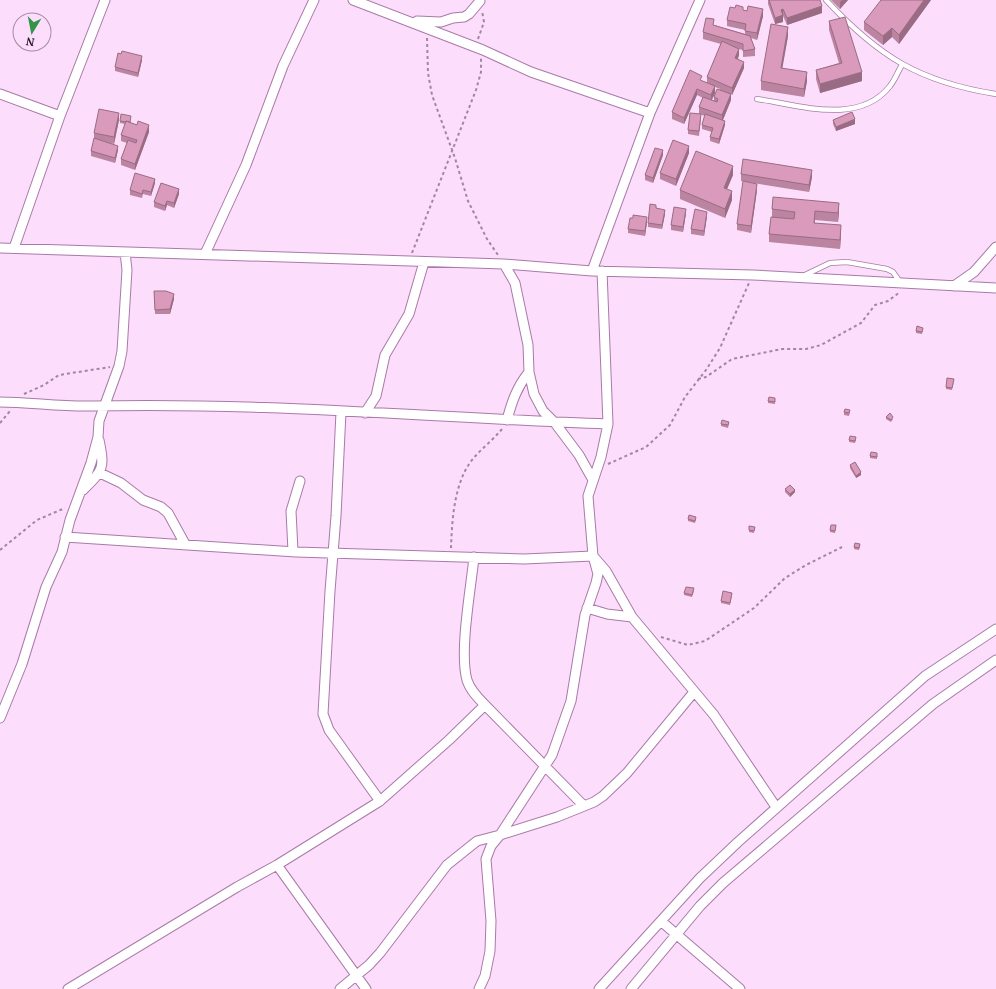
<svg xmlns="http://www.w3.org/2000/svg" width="996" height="989" viewBox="0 0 996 989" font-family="'PT Serif',serif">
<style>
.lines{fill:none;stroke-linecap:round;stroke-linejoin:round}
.lane-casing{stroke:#a97aa8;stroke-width:6}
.street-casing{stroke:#a97aa8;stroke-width:11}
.path{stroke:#a087a0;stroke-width:2;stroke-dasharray:3 3;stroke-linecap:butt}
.lane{stroke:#fff;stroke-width:4.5}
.street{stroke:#fff;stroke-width:9}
.wall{fill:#bb84a1;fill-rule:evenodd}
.shaded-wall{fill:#996c83}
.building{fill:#da9abb;stroke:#996c83}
</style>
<rect width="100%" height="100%" fill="#fcddfb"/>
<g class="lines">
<defs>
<path id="lane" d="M826 0C878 56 919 82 996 94
M757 99C799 105 859 126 890 86 895 80 898 71 902 65
M805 275 830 263 847 262 887 269 893 272 900 282"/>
<path id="street" d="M353 0 483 50 531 72 650 113
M417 21 441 22 453 18 464 17 469 14 480 1
M0 94 60 116
M0 248 504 264 592 271 753 275 996 288
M14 248 60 116 105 0
M205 254 246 165 283 66 314 0
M504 264 515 283 528 345 529 372 534 394 543 411 555 423 579 455 593 480
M592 271 650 113 700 0
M954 286 974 272 996 247
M0 402C30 402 61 407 92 406 264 402 436 418 608 424
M341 412 336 516 330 591 323 714 329 730 380 801
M365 413 376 396 385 355 409 314 424 262
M507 420C512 401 517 387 529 372
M100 473 121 483 143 500 161 507 168 513 185 544
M83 490C103 470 105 469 99 440
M65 537 296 552 524 559 593 556 606 571 632 617 714 715 776 807
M293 551 291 511 300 481
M474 557C471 588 459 652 467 680 470 690 478 698 485 705L584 806
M587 608 607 614 632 617
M0 718 22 664 46 587 62 552 70 520 91 463 98 437 99 421 119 366 122 351 127 270 125 252
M277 865 366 989
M662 922 740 989
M68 989 237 887 277 865 380 801 449 740 485 705
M340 989 369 965 380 953 447 865 477 841 500 835 552 755 571 701 585 615 596 583 598 574 593 556 588 496 601 457 608 424 602 271
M479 989 485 976 490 951 491 921 486 859 491 846 500 835 557 817 594 802 603 796 627 773 694 692
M599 989 700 878 738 842 925 676 996 629
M631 989 700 906 723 883 933 704 996 660"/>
</defs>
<use href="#lane" class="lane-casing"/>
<use href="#street" class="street-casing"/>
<path class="path" d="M427 38 428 73 432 95 455 158 468 201 487 239 498 255
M478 39 484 22 482 11
M412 253 476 90 481 72V58
M698 379 706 377 732 359 782 349H806L821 345 861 323 875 305 888 301 900 292
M24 394 44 385 59 375 110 367
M0 423 10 411
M608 464 646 447 670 425 685 397 706 370 720 348 749 283
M451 548C452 520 454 483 472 460 481 449 493 440 502 429
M0 550 37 520 65 508
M661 637 688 645 705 641 754 608 785 578 806 565 842 547"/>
<use href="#lane" class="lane"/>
<use href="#street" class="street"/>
</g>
<path class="wall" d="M768 0H820L822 13 787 25 783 16V22L775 24 768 4Z
M831 0H848L840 9Z
M931 0 899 44 892 37 883 45 864 30V22Z
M743 10 763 16 757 40 751 38 755 49V56L743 57V50L739 49V55L738 59 744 68 732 95 731 94V100L723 120 725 125 719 144 710 141V137L712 132 702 129V125L705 116 699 114V107L703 98 697 95 684 124 672 119V112L702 81 707 83V77L721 44 703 39V32L714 25 745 34V30L727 26V20ZM715 87 720 89 714 97V101L712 100 715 93Z
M829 21 862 81 820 93 816 79V70L839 63 829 30Z
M788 36 782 68 807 81 804 97 761 90V81Z
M142 60 138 77 115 71V67Z
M131 118 130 122 149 132 135 170 121 165V159L127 143 121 141V135L125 124 120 123V121Z
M701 119 699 136 688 134V130Z
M119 120 114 144 109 143 118 150 115 163 91 156V151L94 140V133Z
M833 120 855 124 836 131 833 124Z
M689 153 676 186 660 179V173Z
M663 155 653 183 645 180V175Z
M741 174 812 177 809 192 741 181Z
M733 175 727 189 732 200 725 218 680 199V190Z
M155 183 151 196 143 194 142 198 130 195V190Z
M757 190 751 233 737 230V224Z
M179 194 174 208 167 205 165 211 154 207V202Z
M772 209 839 212 838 222 815 220V223L841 234 840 249 769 242V234L772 217Z
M686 213 683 232 671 230V225Z
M665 214 662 229 648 227V223Z
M707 216 704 236 691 234V229Z
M647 222 645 236 628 233V229Z
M154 291 174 299 170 314H155Z
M923 330 922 334 916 333V331Z
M954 381 952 390 946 389V387Z
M775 400V404L768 403V401Z
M844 412H850L849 416 844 415Z
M886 417 893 419 891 422 886 419Z
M721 424H729L728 428 721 426Z
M849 440H856L855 443 849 442Z
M870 456H877V459L870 458Z
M850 465 861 475 856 478 850 468Z
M785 489 795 492 790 497 785 492Z
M688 519H696L695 523 688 521Z
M755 527 754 533 749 532V530Z
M836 528 835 533 830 532V530Z
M860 546 859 550 854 549V547Z
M694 591 692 597 684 595V593Z
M732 595 730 605 721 603V601Z"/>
<path class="shaded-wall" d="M842 0H848L840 9V2Z
M924 0H931L899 44V35Z
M822 6V13L787 25V18Z
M763 9V16L757 40V33Z
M783 9V22L775 24V18L781 10Z
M788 27V36L781 76V68Z
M892 28V37L883 45V36Z
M739 49V55L735 65V58Z
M142 56V60L138 77V73Z
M744 62V68L732 95V88Z
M807 72V81L804 97V89Z
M862 72V81L820 93V84Z
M715 86V93L711 101V95Z
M697 89V95L684 124V118Z
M731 94V100L722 122V115Z
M119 113V120L114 144V137Z
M855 119V124L836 131V127Z
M725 121V125L719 144V139Z
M149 125V132L135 170V164Z
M118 146V150L115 163V158Z
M689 146V153L676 186V179Z
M663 150V155L653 183V178Z
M733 166V175L724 196V188Z
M812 170V177L809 192V185Z
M155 179V183L151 196V192Z
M757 184V190L751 233V226Z
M179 189V194L174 208V203Z
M732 191V200L725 218V209Z
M167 201V205L165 211V206Z
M839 203V212L838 222V213Z
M686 209V213L683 232V227Z
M665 210V214L662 229V225Z
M707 212V216L704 236V231Z
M647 217V222L645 236V231Z
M841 225V234L840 249V240Z
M174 294V299L170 314V309Z
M861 472V475L856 478V476Z
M795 490V492L790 497V494Z"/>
<path class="building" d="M769 0H820L822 6 787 18 783 9 781 10 783 15 775 18Z
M881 0H924L899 35 892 28 883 36 864 22Z
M736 5 743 7V10L747 11 748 6 763 9 757 33 745 31 746 24 727 20 730 7 735 8Z
M845 17 862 72 820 84 816 70 842 63 829 21Z
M706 18 714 19 713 25 750 36 755 49 743 51V44L703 32Z
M771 24 788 27 781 68 807 72 804 89 761 81Z
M722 41 739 49 735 58 744 62 732 88 707 77Z
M122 51 142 56 138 73 115 67 118 53 121 54Z
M690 70 702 76 700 80 715 86 711 95 697 89 684 118 672 112Z
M717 89 731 94 722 115 699 107 703 97 717 102 718 99 714 97Z
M99 109 119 113 114 137 94 133Z
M852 112 855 119 836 127 833 120Z
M690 113 701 114 699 131 688 130Z
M121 114 131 116 130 122 126 121V122L120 121Z
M705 114 725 121 719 139 710 137 713 128 702 125Z
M126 121 137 125 138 121 149 125 135 164 121 159 128 140 136 143 137 140 121 135Z
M94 138 118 146 115 158 91 151Z
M673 140 689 146 676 179 660 173Z
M655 148 663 150 653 178 645 175Z
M696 151 733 166 724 188 732 191 725 209 680 190Z
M743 159 812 170 809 185 741 174Z
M135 173 155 179 151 192 143 190 142 194 130 190Z
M743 181 757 184 751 226 737 224Z
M161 183 179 189 174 203 167 201 165 206 154 202Z
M773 197 839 203 838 213 815 211 814 223 841 225 840 240 769 234 771 217 794 219 795 212 772 209Z
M650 204 656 205V208L665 210 662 225 648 223Z
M674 207 686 209 683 227 671 225Z
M695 209 707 212 704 231 691 229Z
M633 215 647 217 645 231 628 229 630 218H633Z
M154 291H166L174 294 170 309 155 310Z
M917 326 923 328 922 332 916 331Z
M947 378 954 379 952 388 946 387Z
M769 397 775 398V402L768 401Z
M845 409 850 410 849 413 844 412Z
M890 413 893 417 891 420 886 417Z
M722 420 729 422 728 425 721 424Z
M850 436 856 437 855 441 849 440Z
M871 452 877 453V457L870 456Z
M855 462 861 472 856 476 850 465Z
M790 485 795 490 790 494 785 489Z
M689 515 696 517 695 521 688 519Z
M831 525H836L835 531 830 530Z
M749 526 755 527 754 531 749 530Z
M855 543 860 544 859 548 854 547Z
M686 587 694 588 692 595 684 593Z
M723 591 732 593 730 603 721 601Z"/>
<g transform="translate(32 32) rotate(190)"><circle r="19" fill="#fcddfb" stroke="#a58ba4"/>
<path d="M0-3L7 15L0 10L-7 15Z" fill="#349447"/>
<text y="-6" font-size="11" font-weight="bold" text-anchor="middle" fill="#221022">N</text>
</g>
</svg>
